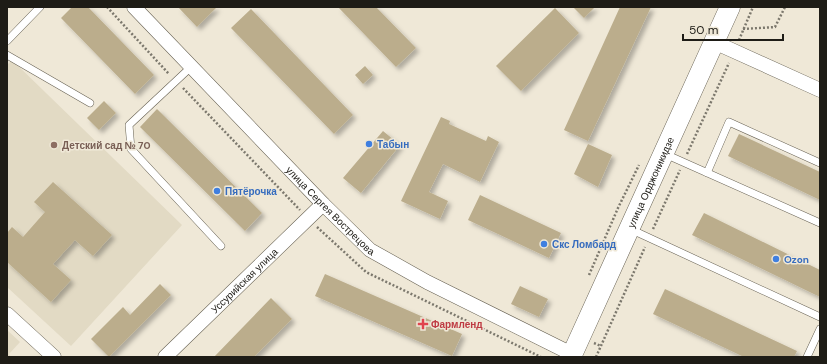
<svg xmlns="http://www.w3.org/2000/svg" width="827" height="364" viewBox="0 0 827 364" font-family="'DM Sans',sans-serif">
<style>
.education{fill:#e2dac4}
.building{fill:#bbad8c;filter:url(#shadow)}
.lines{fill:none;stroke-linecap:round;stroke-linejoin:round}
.lane-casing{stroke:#666052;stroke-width:8}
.street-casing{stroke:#666052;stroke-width:15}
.secondary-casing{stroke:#666052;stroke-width:21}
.path{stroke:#7c786d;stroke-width:2.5;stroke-dasharray:2 2;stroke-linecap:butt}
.lane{stroke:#fff;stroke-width:7}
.street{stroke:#fff;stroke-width:14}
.secondary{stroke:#fff;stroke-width:20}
.shop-dot{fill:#3f7fe0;stroke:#efe8d7;stroke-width:1.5}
.education-dot{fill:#8d6e63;stroke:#efe8d7;stroke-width:1.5}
.health-dot{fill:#e0444e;stroke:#efe8d7;stroke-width:1.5}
.labels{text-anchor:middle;stroke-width:3;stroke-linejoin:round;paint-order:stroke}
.shop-label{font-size:10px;font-weight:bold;fill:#366cbe;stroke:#efe8d7;text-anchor:start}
.education-label{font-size:10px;font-weight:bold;fill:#785e54;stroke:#efe8d7;text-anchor:start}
.street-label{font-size:10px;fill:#1e1c16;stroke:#efe8d7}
.health-label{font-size:10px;font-weight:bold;fill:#be3a42;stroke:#efe8d7;text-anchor:start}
</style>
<defs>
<filter id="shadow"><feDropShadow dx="3.5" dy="3.5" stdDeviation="2" flood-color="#0004"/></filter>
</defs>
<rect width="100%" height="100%" fill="#efe8d7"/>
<path class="education" d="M12 60 182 225 71 346 7 287V65Z
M7 330 20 342 9 354 11 357H7Z"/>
<path class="building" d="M72 7H88L154 75 135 94 61 18Z
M178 7H215L216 8 197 27Z
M338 7H376L416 48 396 67Z
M573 7H595L584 18Z
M620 7H651L588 141 564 130Z
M555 8 579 33 521 91 496 66Z
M251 9 353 115 334 134 231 28Z
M365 66 373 75 363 84 355 75Z
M104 101 116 113 99 130 87 118Z
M157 109 262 213 245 231 140 127Z
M441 117 450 121 449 124 486 141 488 136 499 142 480 182 443 164 429 192 448 201 440 219 401 201Z
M383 131 400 145 361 193 343 178Z
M739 134 820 172V200L728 156Z
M588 144 612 155 598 187 574 174Z
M53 182 112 235 93 256 75 240 53 264 71 280 51 302 7 262V233L12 227 23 237 45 212 34 202Z
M480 195 561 233 549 258 468 220Z
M704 213 820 270V297L692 235Z
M325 274 462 334 452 356 315 296Z
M160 284 171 295 109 357 91 339 123 307 130 315Z
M520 286 548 299 539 317 511 304Z
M665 289 797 351 794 357H744L653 314Z
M271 298 292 319 254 357H214Z"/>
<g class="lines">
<defs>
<path id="lane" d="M7 41 40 7
M7 55 90 103
M191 67 129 125 131 149 221 246
M665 154 820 223
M707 173 729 122 820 163
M630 229 820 317
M807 357 820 329"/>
<g id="street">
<path id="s1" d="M134 7 323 204 370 250 427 282 572 354"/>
<path d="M714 42 820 90"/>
<path d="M7 314 54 357"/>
<path id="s2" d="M165 357 323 204"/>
</g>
<g id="secondary">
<path id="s3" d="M571 357 730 7"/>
</g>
</defs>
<use href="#lane" class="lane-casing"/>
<use href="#street" class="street-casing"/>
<use href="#secondary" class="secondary-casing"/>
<path class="path" d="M107 7 169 74
M743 29 775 27 785 7
M739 40 753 7
M183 88 300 210
M687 154 729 63
M317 227 366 272 541 357
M653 229 680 170
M589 275 618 208 639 165
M594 343 601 346
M596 357 645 247"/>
<use href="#lane" class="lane"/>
<use href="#street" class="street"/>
<use href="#secondary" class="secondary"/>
</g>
<g class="shop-dot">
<circle cx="369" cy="144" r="4"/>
<circle cx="217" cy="191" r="4"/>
<circle cx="544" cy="244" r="4"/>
<circle cx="776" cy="259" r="4"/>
</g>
<circle class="education-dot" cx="54" cy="145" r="4"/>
<path class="health-dot" d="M421 318h4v4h4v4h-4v4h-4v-4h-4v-4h4z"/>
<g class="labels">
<g class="shop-label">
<text x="377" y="148">Табын</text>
<text x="225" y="195">Пятёрочка</text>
<text x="552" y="248">Скс Ломбард</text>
<text x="784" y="263">Ozon</text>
</g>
<g class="education-label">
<text x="62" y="149">Детский сад № 70</text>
</g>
<g class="street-label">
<text dy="4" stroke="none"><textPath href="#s3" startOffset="192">улица Орджоникидзе</textPath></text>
<text dy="4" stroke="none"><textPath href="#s1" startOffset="283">улица Сергея Вострецова</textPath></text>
<text dy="4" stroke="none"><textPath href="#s2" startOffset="110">Уссурийская улица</textPath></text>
</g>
<g class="health-label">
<text x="431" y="328">Фармленд</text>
</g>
</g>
<rect width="827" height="364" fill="none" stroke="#1e1c16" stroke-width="16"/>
<path d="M683 34v6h100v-6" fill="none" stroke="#1e1c16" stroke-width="2"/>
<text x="689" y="34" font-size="12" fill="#1e1c16" stroke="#efe8d7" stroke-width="3" paint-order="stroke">50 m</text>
</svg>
